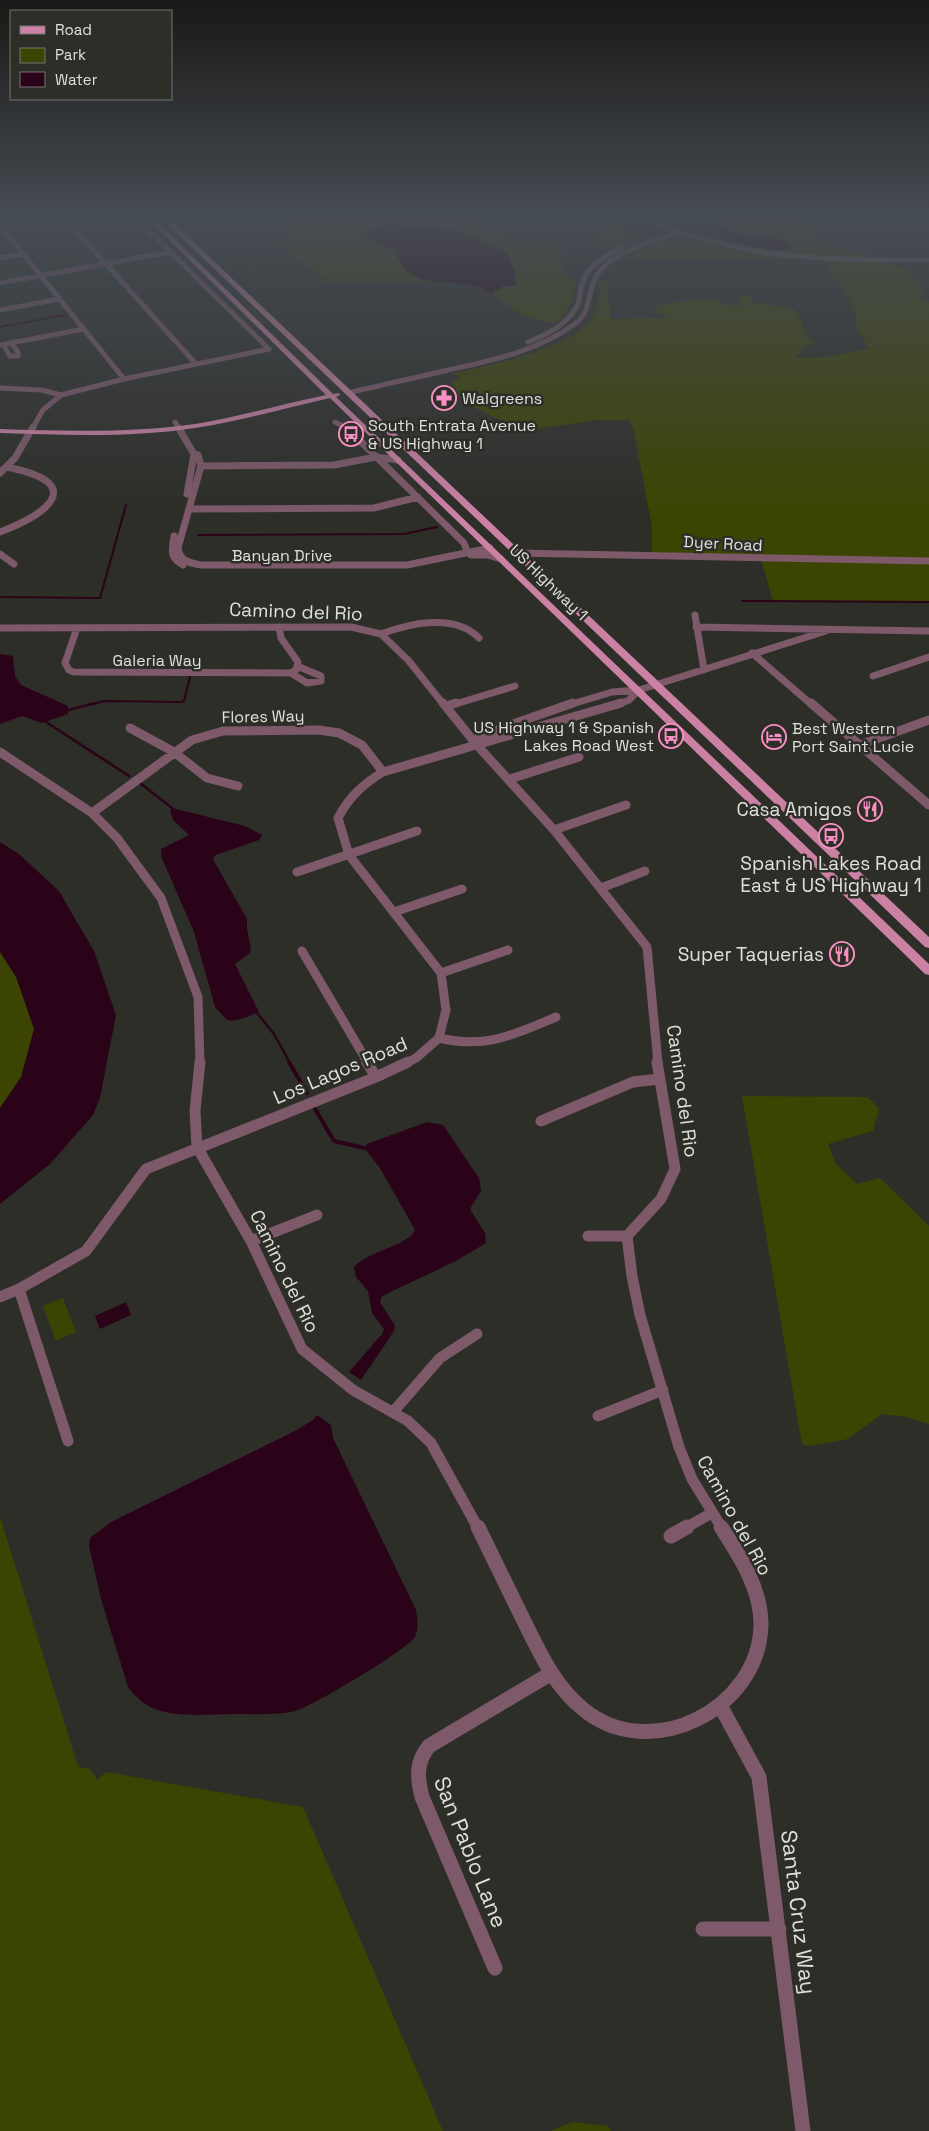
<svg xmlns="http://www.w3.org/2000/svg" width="929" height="2131" viewBox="0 0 929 2131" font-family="'Space Grotesk',sans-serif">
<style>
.green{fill:#3c4402}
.water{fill:#2a0318}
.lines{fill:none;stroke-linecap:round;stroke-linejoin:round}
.stream-far2{stroke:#2a0318;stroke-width:2}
.stream-far1{stroke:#2a0318;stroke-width:2.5}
.stream{stroke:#2a0318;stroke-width:4}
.minor-far4{stroke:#7d5969;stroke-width:5}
.minor-far3{stroke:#7d5969;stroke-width:7}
.minor-far2{stroke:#7d5969;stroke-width:9}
.minor-far1{stroke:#7d5969;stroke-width:11}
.minor{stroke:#7d5969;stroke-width:15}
.major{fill:#cb81a4;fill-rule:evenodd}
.labels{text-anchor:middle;stroke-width:5;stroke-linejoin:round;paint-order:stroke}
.far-poi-label{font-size:16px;fill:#dfe0dc;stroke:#2d2e28;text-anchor:start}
.far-street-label{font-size:16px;fill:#dfe0dc;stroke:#2d2e28}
.street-label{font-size:19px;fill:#dfe0dc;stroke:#2d2e28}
.poi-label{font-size:19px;fill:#dfe0dc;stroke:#2d2e28;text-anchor:end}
.near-street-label{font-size:22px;fill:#dfe0dc;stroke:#2d2e28}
</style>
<rect width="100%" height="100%" fill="#2d2e28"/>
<path class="green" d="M264 215H473L527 247 553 242 562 252V272L576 280C573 300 570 312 554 324L521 315 492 294 503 286 513 288 493 247 434 227 407 228 391 224 374 228 364 234 371 236 379 245 396 250 421 279 430 282H323L321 281 327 280 281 246 279 240 286 233 287 222H263Z
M594 215H613L622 230 642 235 602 252Z
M710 215H811L827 245 866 253 863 258C885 261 928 269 921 300L929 302V602H773L761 558 652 554V527L634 432 629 420H597L530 430 496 418 465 403 451 382 459 379 457 375 451 374C487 366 570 350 592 318 600 306 599 294 600 280H606L611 319 671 318 655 311 658 305C674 302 702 297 718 301 728 304 729 306 741 306L737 295 751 296 753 302 795 309 808 337 816 343 803 347 796 358 826 357 869 349 854 323H857C855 301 834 277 823 259H620C636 254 684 230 697 232 716 235 776 260 792 246 770 235 723 238 710 215Z
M0 883 66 1005 0 1144Z
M742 1096 868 1097 879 1109 873 1131 828 1144 836 1164 857 1184 880 1178 929 1226V1424L907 1417 882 1414 848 1439 808 1446 802 1444Z
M63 1298 76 1332 56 1341 43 1306Z
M0 1517 77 1763 79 1767 90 1769 97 1780 106 1772 303 1807 443 2131H0Z
M573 2122 607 2126 612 2131H550Z"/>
<path class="water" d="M613 215H634L666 230C649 236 639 236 622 230Z
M640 215H710C724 241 781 232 792 246L782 250 765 249 710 237 696 232 670 236 679 233Z
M391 224 407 228 454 229 506 253 515 270 516 286H503L492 294C459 270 410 300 395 250L379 245 371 236 364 234 374 228Z
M0 654 13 656 15 676 21 685 68 706V714L42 723 22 716 0 724Z
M172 808 245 826 262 835 259 840 216 855 213 859 247 919V929L251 950 249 954 235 964 259 1012C249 1016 238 1022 227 1020L215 1007 194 932 161 856V849L189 835 173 820 170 811Z
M0 842 19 854 59 891 94 951 116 1015 100 1098 93 1115 50 1164 0 1204V1108L21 1077 34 1029 16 977 0 952Z
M427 1122 443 1125 479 1178 481 1191 471 1207V1211L485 1233 486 1243 456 1261 382 1296 380 1302 395 1326 394 1331 361 1380 349 1372 382 1334 384 1329 372 1313 368 1291 356 1277 354 1267C368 1251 408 1246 415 1230L380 1168 364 1148 367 1144Z
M126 1302 131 1315 100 1329 95 1316Z
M317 1415 331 1425 333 1438 416 1610C417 1618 419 1629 415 1637 407 1650 308 1709 292 1712 273 1715 253 1714 234 1714 208 1714 180 1718 155 1709 144 1705 135 1696 128 1687L101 1599 89 1546 90 1538 111 1522 295 1431 313 1420Z"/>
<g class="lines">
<path class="stream-far2" d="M0 327 65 315
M198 535 404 534 437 527
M0 597 100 598 126 505
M742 601 929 602
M90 705 104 701 181 702 184 701 190 677"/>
<path class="stream-far1" d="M69 710 95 703
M46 722 129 776
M140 783 172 808
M257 1013 274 1034 290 1063"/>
<path class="stream" d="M289 1062 307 1093
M315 1109 334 1141 364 1148"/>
<path class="minor-far4" d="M62 215 196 364
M133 215 269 349
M637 215C736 260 822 260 929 260
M0 225 124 379
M0 258 23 254
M0 283 170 252
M0 310 60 299
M528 342C547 335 567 325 577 306 580 300 580 293 581 287 585 267 605 256 622 248
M3 344 10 356H18V352L11 343
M0 345 84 329
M0 388 41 390 61 395
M348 393C381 385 415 378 448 370 493 360 539 351 576 323 592 311 587 291 597 275 611 252 652 242 676 233
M175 422 179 429
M335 422 348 429
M32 429 43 410 61 395 124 379 269 349"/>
<path class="minor-far3" d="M178 427 194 454 198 455 201 466 178 548C180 561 189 563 201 565H407L490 548
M346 427 464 543 467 551
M201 466 334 465 376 457 398 460
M0 473 15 458 33 427
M187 494 194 454
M189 509 374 508 418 497
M0 532C53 512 85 482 6 467
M174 536C172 551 169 557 183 565
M515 553 929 561
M0 554 14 564
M471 555H487L501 559
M695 615 704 670
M696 627 929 631
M0 628 351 627 381 634 408 660 444 705
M77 628 65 663 69 670 74 672 291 673 296 670 298 662 281 638 279 627
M381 634C410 623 455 613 479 638
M752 653 812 705
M291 673 307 683 321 681V676L297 666
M873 676 929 657
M452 705 515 686
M569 705 612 692 639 690 826 631
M617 705 629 700 639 690"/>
<path class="minor-far2" d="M443 703 476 744 554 830 647 947 658 1063
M811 703 929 805
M447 706 456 703
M130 728 174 752 207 778 238 786
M476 744 479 736 573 703
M860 745 929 720
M0 752 92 813 117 838 161 898 198 997 200 1063
M510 779 579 757
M92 813 192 740 223 731 319 730 339 733 362 745 383 772
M554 830 626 805
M297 872 417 831
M601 888 645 871
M394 912 462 889
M302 951 368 1063
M441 973 508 950
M439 1038C486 1049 513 1035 556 1017
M406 1063 416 1058 439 1038 446 1010 441 973 349 855 338 818C349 797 363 784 383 772L621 703"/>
<path class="minor-far1" d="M200 1062 195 1111 197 1147 251 1241 302 1349 353 1390 408 1421 431 1443 478 1528
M367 1062 376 1077
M657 1062 675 1169 661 1199 627 1236 632 1276 640 1315 679 1447 692 1479 722 1528
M541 1121 633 1082 659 1079
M588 1236H627
M251 1241 317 1215
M19 1289 68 1441
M0 1297 19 1289 86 1251 146 1169 376 1077 408 1062
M393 1412 440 1358 477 1334
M598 1416 663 1390
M685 1528 710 1514"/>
<path class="minor" d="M478 1527C492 1556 507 1586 521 1615 538 1649 553 1685 583 1709 650 1765 760 1709 761 1624 761 1588 739 1555 721 1527
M671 1536 687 1527
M721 1707 759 1777 803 2131
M703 1929H779
M495 1968 422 1797C417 1777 416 1762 429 1746L550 1674"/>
<path class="major" d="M144 215H150L333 394 339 393 340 395 336 397 929 964V975L925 974 330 398C285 408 241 421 195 428 131 438 65 435 0 433V429C65 431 131 433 195 424 239 417 282 404 326 395Z
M158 215H165L929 937V948L925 947Z"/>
</g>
<linearGradient id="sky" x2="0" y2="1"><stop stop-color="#191916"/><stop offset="0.42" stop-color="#464c53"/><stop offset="1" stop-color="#464c53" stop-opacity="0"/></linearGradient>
<rect width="929" height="514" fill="url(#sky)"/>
<defs>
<symbol id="pharmacy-ring" viewBox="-11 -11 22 22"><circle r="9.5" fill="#2d2e28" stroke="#fb8fc3" stroke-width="1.5"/><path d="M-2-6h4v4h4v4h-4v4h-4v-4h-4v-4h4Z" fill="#fb8fc3"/></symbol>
<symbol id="bus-ring" viewBox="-11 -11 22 22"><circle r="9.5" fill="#2d2e28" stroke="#fb8fc3" stroke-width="1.5"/><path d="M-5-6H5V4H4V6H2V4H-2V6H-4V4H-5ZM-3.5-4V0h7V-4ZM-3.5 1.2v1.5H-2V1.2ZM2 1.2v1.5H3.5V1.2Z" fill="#fb8fc3"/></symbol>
<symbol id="hotel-ring" viewBox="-11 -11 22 22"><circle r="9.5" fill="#2d2e28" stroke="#fb8fc3" stroke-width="1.5"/><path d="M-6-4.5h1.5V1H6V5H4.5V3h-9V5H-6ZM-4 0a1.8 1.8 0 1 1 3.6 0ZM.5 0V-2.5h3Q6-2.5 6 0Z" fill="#fb8fc3"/></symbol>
<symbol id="restaurant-ring" viewBox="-11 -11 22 22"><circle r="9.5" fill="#2d2e28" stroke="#fb8fc3" stroke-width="1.5"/><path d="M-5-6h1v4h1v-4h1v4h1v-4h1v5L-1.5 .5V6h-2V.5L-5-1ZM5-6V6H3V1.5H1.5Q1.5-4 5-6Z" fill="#fb8fc3"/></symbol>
</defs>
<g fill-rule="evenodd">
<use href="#pharmacy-ring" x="430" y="384" width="28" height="28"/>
<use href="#bus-ring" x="337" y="420" width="28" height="28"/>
<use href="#bus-ring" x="657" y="722" width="28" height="28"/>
<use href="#hotel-ring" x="760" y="723" width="28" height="28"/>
<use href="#restaurant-ring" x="856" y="795" width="28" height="28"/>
<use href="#bus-ring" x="817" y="822" width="28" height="28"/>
<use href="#restaurant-ring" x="828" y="940" width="28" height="28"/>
</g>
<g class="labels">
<g class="far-poi-label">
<text x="462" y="404">Walgreens</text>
<text x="368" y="431">South Entrata Avenue<tspan x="368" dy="18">&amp; US Highway 1</tspan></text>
<text x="654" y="733" text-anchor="end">US Highway 1 &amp; Spanish<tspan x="654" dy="18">Lakes Road West</tspan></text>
<text x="792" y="734">Best Western<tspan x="792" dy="18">Port Saint Lucie</tspan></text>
</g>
<g class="far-street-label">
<text transform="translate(723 543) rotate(3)" y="6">Dyer Road</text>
<text x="282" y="561">Banyan Drive</text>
<text transform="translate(549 582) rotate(44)" y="6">US Highway 1</text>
<text x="157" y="666">Galeria Way</text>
<text transform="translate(263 716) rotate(-1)" y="6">Flores Way</text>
</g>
<g class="street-label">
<text transform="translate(296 611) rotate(2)" y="7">Camino del Rio</text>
<text transform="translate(340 1070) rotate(-23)" y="7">Los Lagos Road</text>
<text transform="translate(683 1091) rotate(82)" y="7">Camino del Rio</text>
<text transform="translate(285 1271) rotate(64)" y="7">Camino del Rio</text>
<text transform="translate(735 1515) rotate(61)" y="7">Camino del Rio</text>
</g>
<g class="poi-label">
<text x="852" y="816">Casa Amigos</text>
<text x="831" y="870" text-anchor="middle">Spanish Lakes Road<tspan x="831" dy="22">East &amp; US Highway 1</tspan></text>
<text x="824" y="961">Super Taquerias</text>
</g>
<g class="near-street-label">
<text transform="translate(471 1852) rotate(68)" y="8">San Pablo Lane</text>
<text transform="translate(799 1912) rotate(83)" y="8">Santa Cruz Way</text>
</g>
</g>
<rect x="10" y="10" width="162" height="90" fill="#2d2e28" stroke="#747570"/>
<rect x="20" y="26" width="25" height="8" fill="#cb81a4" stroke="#747570"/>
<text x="55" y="35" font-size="15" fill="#dfe0dc">Road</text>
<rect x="20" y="48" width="25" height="15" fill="#3c4402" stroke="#747570"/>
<text x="55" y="60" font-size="15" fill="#dfe0dc">Park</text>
<rect x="20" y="72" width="25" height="15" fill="#2a0318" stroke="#747570"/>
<text x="55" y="85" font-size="15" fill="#dfe0dc">Water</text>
</svg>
